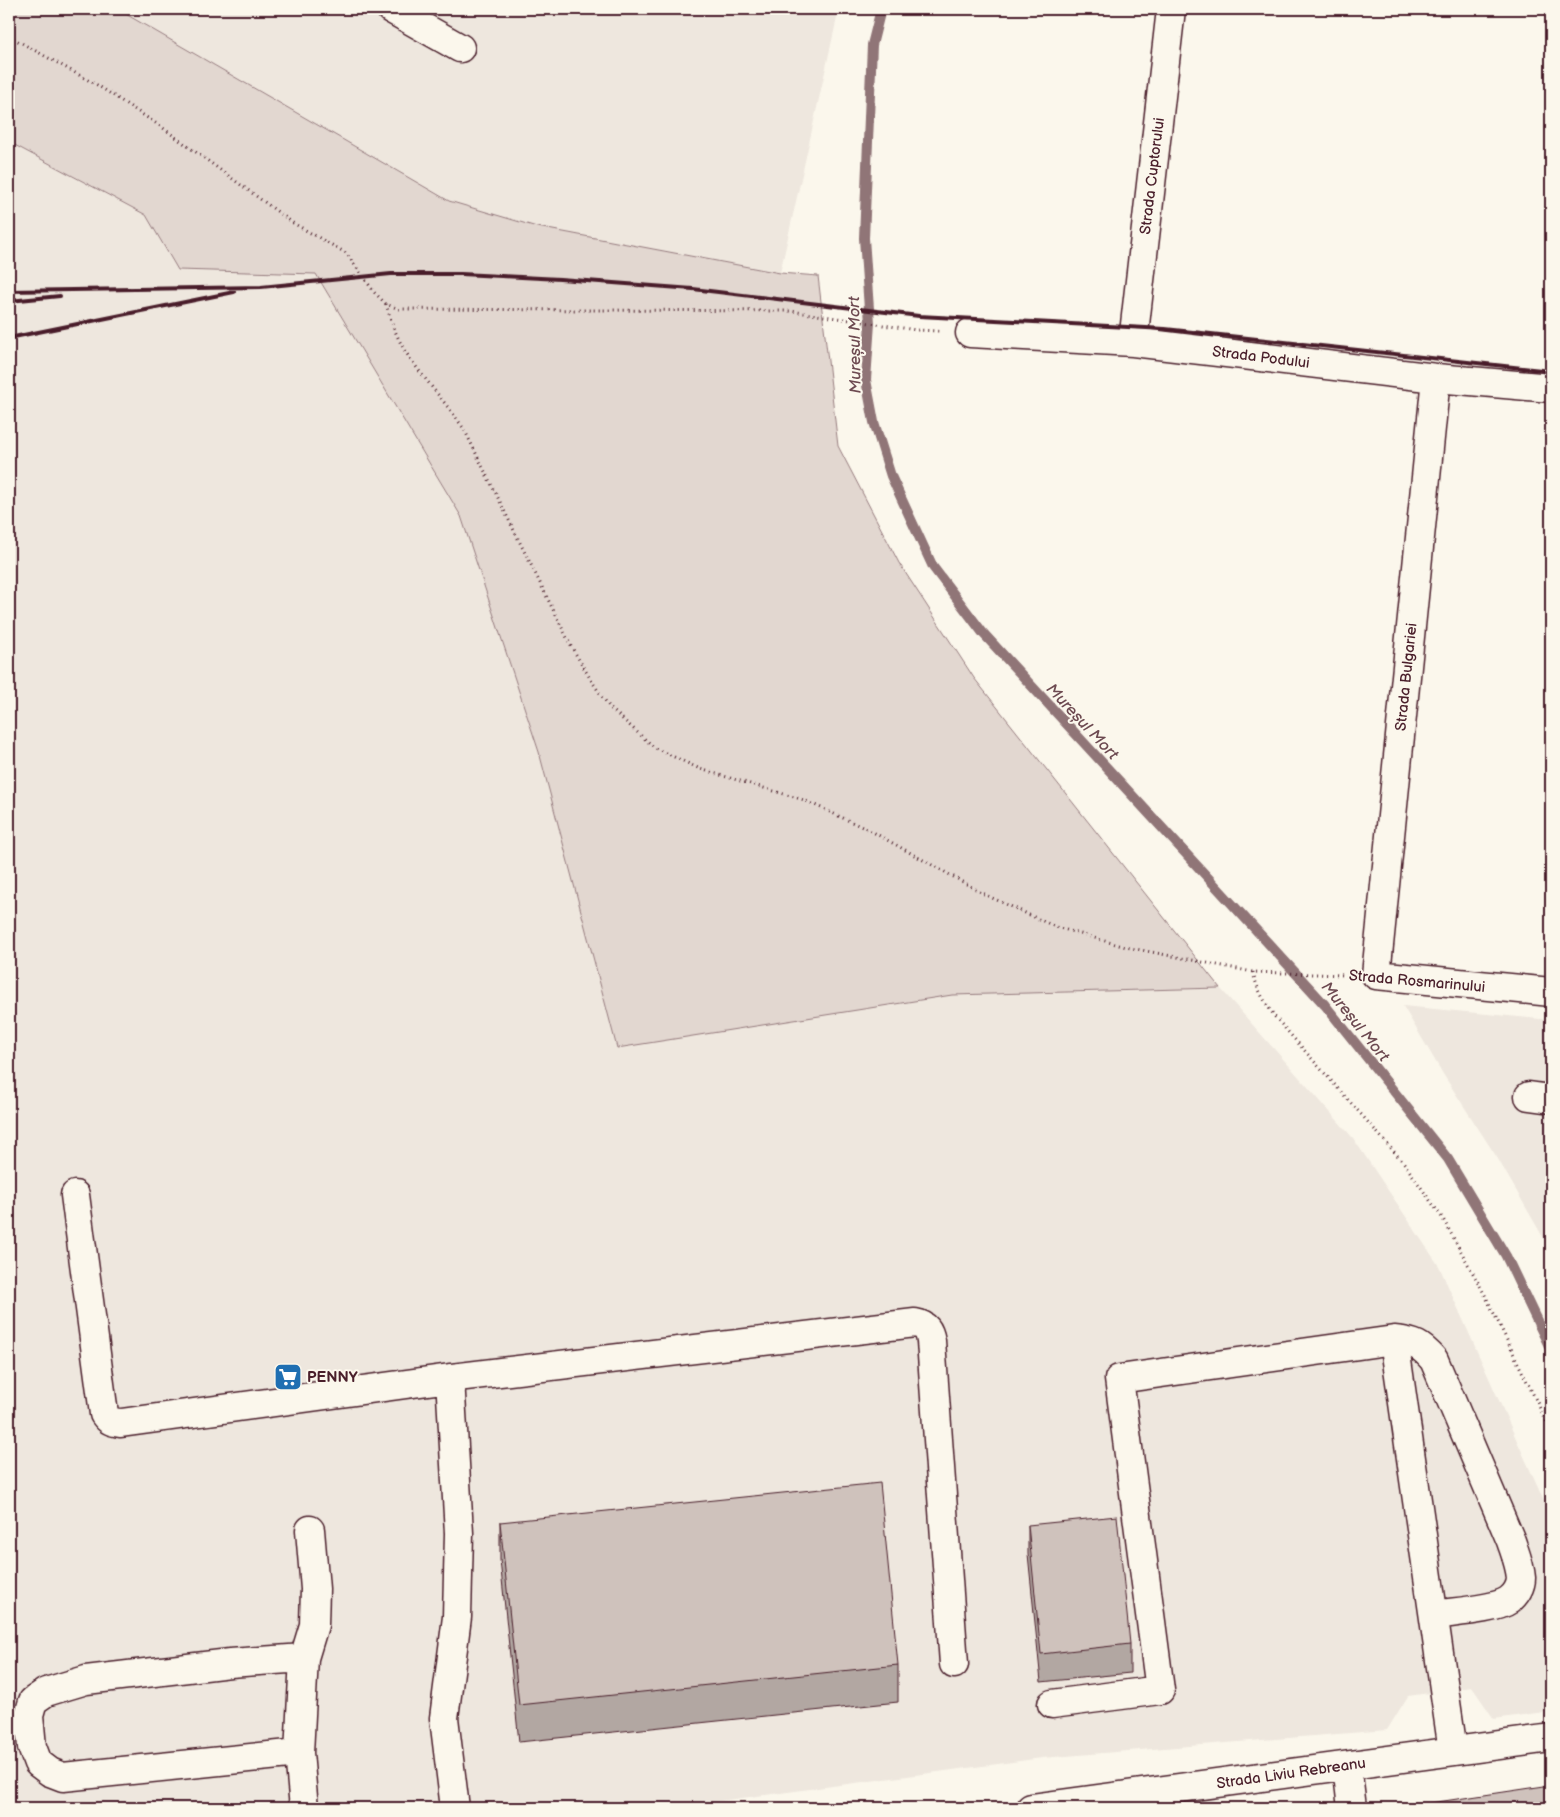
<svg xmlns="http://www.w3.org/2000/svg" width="1560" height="1817" viewBox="0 0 1560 1817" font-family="'Balsamiq Sans',sans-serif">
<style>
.built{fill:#eee7de}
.green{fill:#e2d7d0;stroke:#967b7e}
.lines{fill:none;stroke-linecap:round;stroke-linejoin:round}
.stream{stroke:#907477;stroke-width:10}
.minor-casing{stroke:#4a1f2b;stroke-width:31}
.path{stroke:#4a1f2b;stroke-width:3;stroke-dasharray:1 4;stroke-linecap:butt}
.minor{stroke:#fbf7ec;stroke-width:28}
.rail{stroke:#4a1f2b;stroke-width:4}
.wall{fill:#b2a7a2;stroke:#4a1f2b}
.building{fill:#cfc2bc;stroke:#4a1f2b}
.labels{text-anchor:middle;stroke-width:4;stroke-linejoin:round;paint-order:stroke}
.street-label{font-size:15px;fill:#4a1f2b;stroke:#fbf7ec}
.poi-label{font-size:15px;font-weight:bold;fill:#4a1f2b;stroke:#fbf7ec;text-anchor:start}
.water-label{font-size:16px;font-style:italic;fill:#6d4a51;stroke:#fbf7ec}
</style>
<rect width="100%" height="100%" fill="#fbf7ec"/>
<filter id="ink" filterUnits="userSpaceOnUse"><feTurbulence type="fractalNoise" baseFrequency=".02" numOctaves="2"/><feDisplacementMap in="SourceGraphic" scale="10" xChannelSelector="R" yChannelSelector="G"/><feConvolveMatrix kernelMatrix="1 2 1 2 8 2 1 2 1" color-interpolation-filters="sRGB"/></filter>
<g filter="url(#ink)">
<path class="built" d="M117 9H839L780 273 537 227 449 201Z
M9 142 146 215 178 270 316 274 461 516 539 752 952 995 1220 988 1353 1138 1439 1266 1551 1517V1711L1494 1719 1472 1687 1408 1696 1387 1730 1042 1758 667 1808H9Z
M1403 1006 1551 1020V1251L1498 1159 1443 1074Z"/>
<path class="green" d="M9 9H117L449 201 537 227 780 273 818 276 838 446 899 563 974 678 1220 988 952 995 617 1048 539 752 461 516 316 274 178 270 146 215 9 142Z"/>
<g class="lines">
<path class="stream" d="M881 9 872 45 864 238 870 323 866 380 874 422 891 476 933 567 983 633 1325 1005 1448 1159 1506 1256 1551 1350"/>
<defs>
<path id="minor" d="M391 9 460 48
M970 333 1133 342 1436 378 1551 388
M1133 342 1171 9
M1436 378 1376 975 1551 992
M1529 1096 1551 1099
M75 1195 104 1414C109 1421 112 1422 121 1423L450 1378 915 1323C926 1325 929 1330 931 1341L954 1664
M1394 1340C1415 1342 1421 1345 1434 1360L1511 1541C1515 1553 1520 1565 1521 1578 1521 1586 1516 1595 1509 1600 1495 1610 1452 1612 1434 1615
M450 1378 459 1533 457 1617 444 1718 455 1808
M1052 1704 1160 1690 1119 1379 1394 1340 1453 1751
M299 1753 63 1777 50 1772 38 1763 32 1747 29 1715 33 1701 46 1692 86 1680 230 1663 304 1658
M1347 1766 1352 1808
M304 1808 299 1753 304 1658 314 1625 315 1589 310 1530
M1031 1808 1551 1738"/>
</defs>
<use href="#minor" class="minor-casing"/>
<path class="path" d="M9 36 97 85 163 128 293 223 346 253 375 293 386 304 399 309 791 311 916 330 939 331
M386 304C391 321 397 339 407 354 425 380 446 403 464 429L571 646 591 680 610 708 655 748 700 769 804 800 871 831 988 896 1056 927 1126 947 1253 972 1345 975
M1253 972C1257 990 1265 1002 1275 1017L1404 1163 1443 1219 1485 1295 1551 1431"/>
<use href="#minor" class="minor"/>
<path class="rail" d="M9 291 261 287 391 274H461L560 279 693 289 919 316 1165 329 1551 371
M9 301 60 296
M9 338 234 292"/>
</g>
<path class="wall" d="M500 1522 898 1665V1702L519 1742 500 1560Z
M1028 1525 1130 1644V1673L1041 1682 1028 1554Z"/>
<path class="building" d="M880 1483 898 1665 519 1705 500 1522Z
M1117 1516 1130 1644 1041 1654 1028 1525Z
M1551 1785V1808H1397Z"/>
</g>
<defs>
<symbol id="supermarket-square" viewBox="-11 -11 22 22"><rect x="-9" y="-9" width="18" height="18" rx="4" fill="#1f6fb2" stroke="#fbf7ec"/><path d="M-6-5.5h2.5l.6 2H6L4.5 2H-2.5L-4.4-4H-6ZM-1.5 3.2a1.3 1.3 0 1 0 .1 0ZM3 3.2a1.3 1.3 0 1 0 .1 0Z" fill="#fff"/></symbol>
</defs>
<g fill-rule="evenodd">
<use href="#supermarket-square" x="272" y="1361" width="32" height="32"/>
</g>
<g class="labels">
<g class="street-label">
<text transform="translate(1152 176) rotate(-83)" y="5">Strada Cuptorului</text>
<text transform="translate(1261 357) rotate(7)" y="5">Strada Podului</text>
<text transform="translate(1406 677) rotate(-84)" y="5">Strada Bulgariei</text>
<text transform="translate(1417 981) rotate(5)" y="5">Strada Rosmarinului</text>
<text transform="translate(1291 1773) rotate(-8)" y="5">Strada Liviu Rebreanu</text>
</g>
<g class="poi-label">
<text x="307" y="1382">PENNY</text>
</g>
<g class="water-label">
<text transform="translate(854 345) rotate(-91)" y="6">Mureșul Mort</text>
<text transform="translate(1083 721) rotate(47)" y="6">Mureșul Mort</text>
<text transform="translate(1356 1021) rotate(51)" y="6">Mureșul Mort</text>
</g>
</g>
<rect width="1560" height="1817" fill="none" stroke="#fbf7ec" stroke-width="30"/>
<rect x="15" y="15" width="1530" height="1787" fill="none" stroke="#4a1f2b" stroke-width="2" filter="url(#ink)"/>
</svg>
